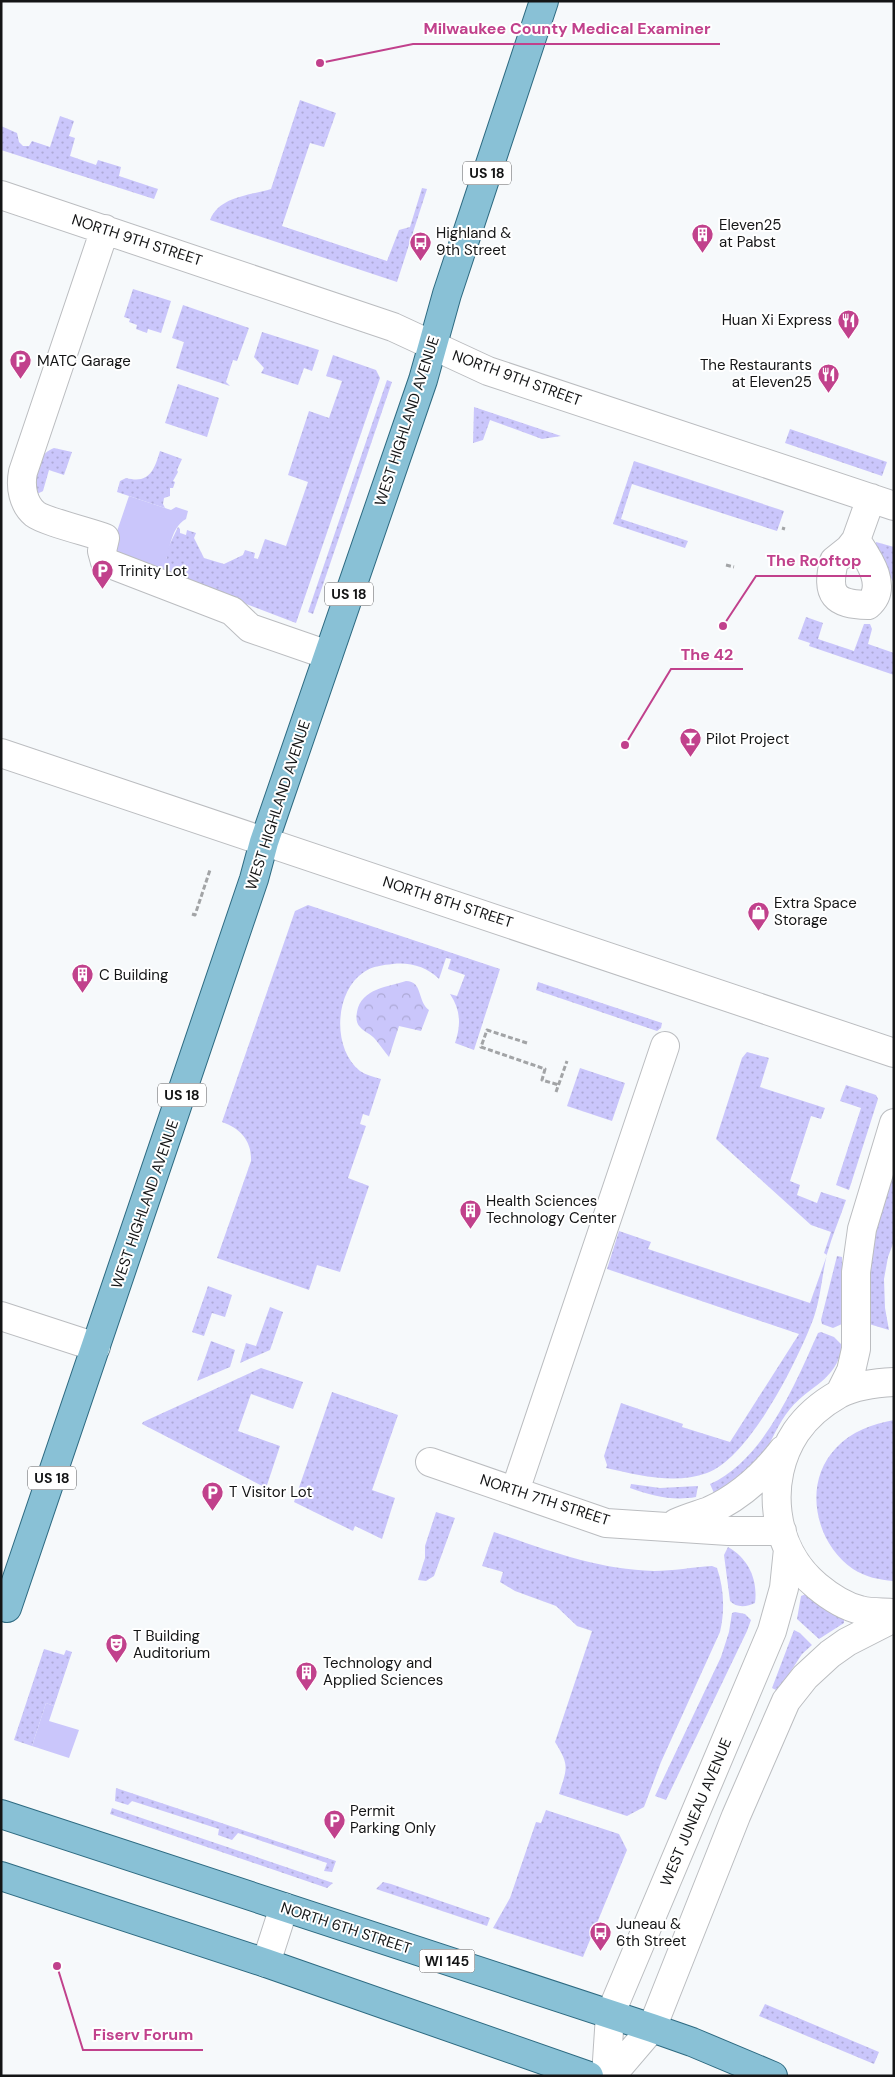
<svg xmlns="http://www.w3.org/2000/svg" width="895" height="2077" viewBox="0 0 895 2077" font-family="'DM Sans',sans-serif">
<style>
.grass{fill:url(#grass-dots)}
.park{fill:url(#park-crowns)}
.garden{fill:#cac6fb}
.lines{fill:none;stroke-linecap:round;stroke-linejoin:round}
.minor-casing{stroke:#bbbdc0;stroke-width:30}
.major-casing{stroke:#2d6a81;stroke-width:30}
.path{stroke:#a2a4a6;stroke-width:3;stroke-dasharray:5 2.5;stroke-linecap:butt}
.minor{stroke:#fff;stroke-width:28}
.major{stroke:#89c1d6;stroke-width:28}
.labels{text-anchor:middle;stroke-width:4;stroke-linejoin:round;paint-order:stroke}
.shield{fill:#fff;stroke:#5a5b5c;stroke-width:1}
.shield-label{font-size:14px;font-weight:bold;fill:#141516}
.poi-label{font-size:15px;fill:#141516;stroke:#fff;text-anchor:start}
.street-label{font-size:15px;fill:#141516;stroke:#fff}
.leader{fill:none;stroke:#c1418c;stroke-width:2}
.callout-dot{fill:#c1418c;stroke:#fff;stroke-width:2}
.callout-label{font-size:16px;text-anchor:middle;font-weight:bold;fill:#c1418c;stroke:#fff;stroke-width:4;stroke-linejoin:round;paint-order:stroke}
</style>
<defs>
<pattern id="grass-dots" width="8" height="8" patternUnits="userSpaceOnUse" patternTransform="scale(1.25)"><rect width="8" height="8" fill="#cac6fb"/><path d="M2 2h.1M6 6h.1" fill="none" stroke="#ada9d6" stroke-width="1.8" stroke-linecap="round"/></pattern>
<pattern id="park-crowns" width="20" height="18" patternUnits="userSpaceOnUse" patternTransform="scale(1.25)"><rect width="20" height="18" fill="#cac6fb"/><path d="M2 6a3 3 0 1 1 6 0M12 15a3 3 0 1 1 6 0" fill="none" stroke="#ada9d6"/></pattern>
</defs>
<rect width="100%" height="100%" fill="#f6f9fb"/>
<path class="grass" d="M300 100 336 113 324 147 310 143 282 226 387 261 399 230 410 227 422 188 427 189 397 282 210 220C220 196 249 196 271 189Z
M60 116 74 121 69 136 75 138 70 156 96 165 98 160 121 167 119 176 158 189 154 199 1 150V126L17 133 19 142 23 146H29L32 141 50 147Z
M133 289 171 301 161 333 148 329 147 333 136 329 137 325 129 322 130 319 124 317Z
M183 305 249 328 237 361 233 360 226 382 230 386 176 368 184 342 172 338Z
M262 332 319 350 312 371 304 368 298 385 261 373 264 368 254 357Z
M333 355 376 370 380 378 296 623 160 571 167 557 166 552 178 527 180 529V533L186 535 187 530 196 533 194 538 204 558 224 564 243 555 245 550 255 553 254 558 258 559 265 539 286 546 308 482 288 475 309 411 329 418 342 381 326 376Z
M387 380 392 382 313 614 308 612Z
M178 384 219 398 207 437 165 423Z
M474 407 561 436 542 439 490 420 483 440 473 443Z
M790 429 887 462 882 476 785 443Z
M54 448 72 452 64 475 49 470 43 491 37 494C35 490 33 485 32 482 31 468 41 453 54 448Z
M160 451 182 459 177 470 178 472 173 481 175 482 173 488H170V496L164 498 163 504 165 508 117 492 120 481 126 478C149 484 154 471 160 451Z
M634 461 784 511 777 531 632 484 621 519 688 541 685 548 613 524Z
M876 542 894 547V583L875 551Z
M806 617 823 623 818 639 854 651 864 624H870L872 629 868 644 894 653V675L809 646 810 643 798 639Z
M308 905 500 969 474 1050 455 1043C461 1026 461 1010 450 994L457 996 465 975 448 969 451 959 446 958 439 979C427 967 410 962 393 964 383 965 373 966 364 972 334 992 332 1049 360 1071 366 1075 374 1077 381 1079L369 1116 363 1114 360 1124 366 1126 348 1178 369 1186 340 1272 317 1265 309 1290 217 1258 251 1161C252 1141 240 1128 222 1122L295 911Z
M538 982 662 1023 661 1028 657 1031 539 991 536 990Z
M747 1052 769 1058 760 1087 825 1108 821 1119 811 1116 790 1181 800 1185 797 1195 817 1203 821 1192 846 1200C840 1218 832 1236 827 1254 822 1275 821 1296 814 1317 799 1358 750 1458 707 1473 675 1485 638 1475 606 1468L607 1465 604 1456 621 1403 683 1424 682 1427 730 1442 799 1334 607 1269 619 1231 651 1242 648 1249 810 1303 827 1255 824 1253 831 1232 811 1225 716 1139 742 1058Z
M580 1068 625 1083 612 1121 567 1106Z
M846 1085 876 1095 878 1099 849 1190 836 1185 861 1108 840 1101Z
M894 1159V1241L888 1257 884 1279 885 1308 889 1330 869 1324 868 1256Z
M837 1256 842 1257V1324L833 1328 822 1324 821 1320Z
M208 1286 232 1295 225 1317 212 1313 204 1336 192 1332Z
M270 1307 283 1312 270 1350 240 1363 246 1343 256 1346Z
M821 1332 834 1337 843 1346C834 1383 811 1384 790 1409 775 1427 769 1451 753 1468 743 1479 728 1487 714 1493L710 1484C764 1460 795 1384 818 1333Z
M211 1341 235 1350 230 1367 197 1381Z
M261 1368 303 1382 293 1409 251 1394 238 1431 280 1446 266 1488 142 1424 143 1422Z
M332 1392 398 1415 372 1490 395 1498 382 1539 355 1526 353 1531 294 1502Z
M894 1420V1581H893C880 1580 865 1577 853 1569 815 1543 802 1483 836 1448 852 1431 872 1424 894 1420Z
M631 1484 660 1488 698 1486 696 1497C672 1501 653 1496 630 1488Z
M436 1512 455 1518 434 1576 426 1581 418 1580 425 1558V1546Z
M494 1532C546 1550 599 1570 654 1571 673 1571 693 1567 712 1566L717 1568C724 1588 725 1611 720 1632L661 1762 644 1807 627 1816 559 1794C567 1768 570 1766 555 1742L592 1631 577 1626 556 1606 515 1591 500 1582 503 1572 482 1566Z
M728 1547C749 1559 758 1580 755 1603 747 1607 736 1608 730 1601L724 1555Z
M806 1594 844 1617V1623L819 1639 797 1619 801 1596Z
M735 1612 745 1614 751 1620 747 1631 666 1800 655 1796 721 1657 729 1632 732 1613Z
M794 1630 800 1633 812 1645 802 1654 778 1691 772 1688Z
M44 1649 64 1655 66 1650 72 1652 54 1706 46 1703 32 1746 14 1740Z
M116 1788 336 1861 332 1872 324 1871 327 1863 238 1833 232 1840 218 1835 219 1829 132 1801 128 1805 115 1801Z
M112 1808 333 1883 327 1888 110 1814Z
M546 1810 619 1834 627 1850 583 1957 493 1928 510 1898 536 1822 541 1823Z
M383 1882 391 1884 490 1918 487 1926 376 1889Z
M765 2004 879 2052 874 2064 759 2016Z"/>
<path class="park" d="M406 981C423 981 417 1001 429 1010L421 1031 399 1026 389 1057C384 1051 380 1045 375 1039 371 1034 364 1032 360 1027 356 1023 356 1017 357 1012 361 988 389 987 406 981Z"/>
<path class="garden" d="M129 496 171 510 176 507 188 511 186 519C170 528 169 553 164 569L160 571 113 553 112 546Z
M46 1703 54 1706 49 1721 79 1730 69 1758 32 1746Z"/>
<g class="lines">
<defs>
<path id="minor" d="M1 195 393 327 488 371 894 506
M105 229 23 472C20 487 23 504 35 514 44 521 92 533 105 538L102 551 105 562 232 611 250 628 328 655
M856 540C868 558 889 587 868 605 834 604 826 595 834 561L849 549 856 540 871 498
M1 753 894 1053
M1 1316 96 1347
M894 1382C875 1383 856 1385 839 1394 823 1403 807 1416 796 1432 764 1480 772 1549 817 1586 829 1596 844 1606 860 1610 870 1613 883 1612 894 1613
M840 1393 851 1371 856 1349V1272L862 1229 894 1123
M430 1462 606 1523 728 1531H782
M515 1491 665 1046
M676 1523C687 1518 698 1515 709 1511 740 1497 763 1476 783 1450
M266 1963 284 1907
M606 2076 610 2015 772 1631 784 1588 788 1549
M611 2076 652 2028 736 1816 786 1701 805 1677 830 1654 847 1642 894 1618"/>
<path id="major" d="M7 1608 254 879 264 842 423 380 447 294 544 1
M1 1814 652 2028 692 2042 773 2076
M1 1876 266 1963 589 2076"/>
</defs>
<use href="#minor" class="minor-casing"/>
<use href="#major" class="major-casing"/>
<path class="path" d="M782 528 785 529
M726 565 734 567
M192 914 195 915 210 870
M527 1043 487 1030 481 1047 545 1069 542 1080 559 1085
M556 1092 567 1061"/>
<use href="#minor" class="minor"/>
<use href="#major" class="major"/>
</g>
<defs>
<symbol id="building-pin" viewBox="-11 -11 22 30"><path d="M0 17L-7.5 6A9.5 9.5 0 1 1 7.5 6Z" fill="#c1418c" stroke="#fff"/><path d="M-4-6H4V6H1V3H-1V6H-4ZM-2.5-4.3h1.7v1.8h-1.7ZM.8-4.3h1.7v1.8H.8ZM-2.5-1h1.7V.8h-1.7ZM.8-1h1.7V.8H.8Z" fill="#fff"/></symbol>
<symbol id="bus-pin" viewBox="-11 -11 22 30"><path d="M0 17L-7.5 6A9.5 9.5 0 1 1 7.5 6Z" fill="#c1418c" stroke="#fff"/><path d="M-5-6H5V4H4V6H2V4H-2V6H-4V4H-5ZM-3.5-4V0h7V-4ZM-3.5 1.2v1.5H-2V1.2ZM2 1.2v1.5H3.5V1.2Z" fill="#fff"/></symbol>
<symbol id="restaurant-pin" viewBox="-11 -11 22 30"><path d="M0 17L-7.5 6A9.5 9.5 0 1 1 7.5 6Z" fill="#c1418c" stroke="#fff"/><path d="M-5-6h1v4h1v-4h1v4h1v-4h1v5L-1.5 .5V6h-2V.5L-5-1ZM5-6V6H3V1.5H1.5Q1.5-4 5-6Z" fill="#fff"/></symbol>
<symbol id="parking-pin" viewBox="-11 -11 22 30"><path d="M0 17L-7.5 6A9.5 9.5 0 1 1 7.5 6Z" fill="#c1418c" stroke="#fff"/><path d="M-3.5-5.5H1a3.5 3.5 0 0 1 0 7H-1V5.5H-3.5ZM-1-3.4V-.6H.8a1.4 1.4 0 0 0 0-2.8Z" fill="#fff"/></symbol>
<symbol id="bar-pin" viewBox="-11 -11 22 30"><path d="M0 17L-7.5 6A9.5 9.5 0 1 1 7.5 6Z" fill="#c1418c" stroke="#fff"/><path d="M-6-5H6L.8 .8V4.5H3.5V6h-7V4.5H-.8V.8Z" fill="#fff"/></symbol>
<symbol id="shop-pin" viewBox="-11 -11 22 30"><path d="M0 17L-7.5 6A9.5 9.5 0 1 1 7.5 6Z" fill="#c1418c" stroke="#fff"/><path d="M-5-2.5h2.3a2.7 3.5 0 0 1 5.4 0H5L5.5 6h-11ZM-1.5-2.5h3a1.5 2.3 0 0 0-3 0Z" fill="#fff"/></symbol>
<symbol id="theatre-pin" viewBox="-11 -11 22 30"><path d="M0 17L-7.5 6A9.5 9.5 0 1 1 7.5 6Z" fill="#c1418c" stroke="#fff"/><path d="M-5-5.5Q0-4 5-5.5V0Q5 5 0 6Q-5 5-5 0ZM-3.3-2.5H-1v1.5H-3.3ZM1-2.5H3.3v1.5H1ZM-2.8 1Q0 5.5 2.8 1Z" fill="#fff"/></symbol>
</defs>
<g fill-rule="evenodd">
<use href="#building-pin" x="690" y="222" width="25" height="34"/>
<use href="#bus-pin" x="408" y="230" width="25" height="34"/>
<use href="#restaurant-pin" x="836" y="308" width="25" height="34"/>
<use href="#parking-pin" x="8" y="348" width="25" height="34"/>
<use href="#restaurant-pin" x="816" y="362" width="25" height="34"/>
<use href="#parking-pin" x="90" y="558" width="25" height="34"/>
<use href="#bar-pin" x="678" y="726" width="25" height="34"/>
<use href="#shop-pin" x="746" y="900" width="25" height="34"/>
<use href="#building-pin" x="70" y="962" width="25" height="34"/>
<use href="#building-pin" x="458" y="1198" width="25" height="34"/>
<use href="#parking-pin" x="200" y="1480" width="25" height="34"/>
<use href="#theatre-pin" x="104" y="1632" width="25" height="34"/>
<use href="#building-pin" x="294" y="1660" width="25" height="34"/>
<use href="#parking-pin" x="322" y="1808" width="25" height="34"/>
<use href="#bus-pin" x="588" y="1920" width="25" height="34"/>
</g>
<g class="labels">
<g class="shield">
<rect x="463" y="161.5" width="48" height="23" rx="4"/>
<rect x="325" y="582.5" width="48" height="23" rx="4"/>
<rect x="158" y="1083.5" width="48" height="23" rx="4"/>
<rect x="28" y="1466.5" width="48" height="23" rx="4"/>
<rect x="419.5" y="1949.5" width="55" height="23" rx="4"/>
</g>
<g class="shield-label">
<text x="487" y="178">US 18</text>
<text x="349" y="599">US 18</text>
<text x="182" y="1100">US 18</text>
<text x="52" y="1483">US 18</text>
<text x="447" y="1966">WI 145</text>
</g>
<g class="poi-label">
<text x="719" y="230">Eleven25<tspan x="719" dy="17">at Pabst</tspan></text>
<text x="436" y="238">Highland &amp;<tspan x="436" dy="17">9th Street</tspan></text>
<text x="832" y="325" text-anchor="end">Huan Xi Express</text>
<text x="37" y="366">MATC Garage</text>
<text x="812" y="370" text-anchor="end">The Restaurants<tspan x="812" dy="17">at Eleven25</tspan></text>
<text x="118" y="576">Trinity Lot</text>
<text x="706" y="744">Pilot Project</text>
<text x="774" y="908">Extra Space<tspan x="774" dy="17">Storage</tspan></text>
<text x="99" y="980">C Building</text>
<text x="486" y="1206">Health Sciences<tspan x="486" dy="17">Technology Center</tspan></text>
<text x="229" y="1497">T Visitor Lot</text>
<text x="133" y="1641">T Building<tspan x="133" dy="17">Auditorium</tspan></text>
<text x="323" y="1668">Technology and<tspan x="323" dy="17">Applied Sciences</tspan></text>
<text x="350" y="1816">Permit<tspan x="350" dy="17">Parking Only</tspan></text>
<text x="616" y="1929">Juneau &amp;<tspan x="616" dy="17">6th Street</tspan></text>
</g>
<g class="street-label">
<text transform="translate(137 240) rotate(18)" y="5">NORTH 9TH STREET</text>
<text transform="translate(517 378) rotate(20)" y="5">NORTH 9TH STREET</text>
<text transform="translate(407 421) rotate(-72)" y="5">WEST HIGHLAND AVENUE</text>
<text transform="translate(278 805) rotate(-72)" y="5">WEST HIGHLAND AVENUE</text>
<text transform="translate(448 902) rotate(18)" y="5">NORTH 8TH STREET</text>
<text transform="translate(145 1204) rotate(-71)" y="5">WEST HIGHLAND AVENUE</text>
<text transform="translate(545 1500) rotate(18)" y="5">NORTH 7TH STREET</text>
<text transform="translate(696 1812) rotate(-67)" y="5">WEST JUNEAU AVENUE</text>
<text transform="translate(346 1928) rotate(18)" y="5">NORTH 6TH STREET</text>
</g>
</g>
<path class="leader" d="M320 63L413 44H720M723 626L756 576H871M625 745L671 669H743M57 1966L83 2050H203"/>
<g class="callout-dot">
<circle cx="320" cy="63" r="5"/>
<circle cx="723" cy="626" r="5"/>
<circle cx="625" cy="745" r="5"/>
<circle cx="57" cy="1966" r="5"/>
</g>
<g class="callout-label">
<text x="567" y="34">Milwaukee County Medical Examiner</text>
<text x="814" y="566">The Rooftop</text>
<text x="707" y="660">The 42</text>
<text x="143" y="2040">Fiserv Forum</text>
</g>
<rect width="895" height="2077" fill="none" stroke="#141516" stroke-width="5"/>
</svg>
